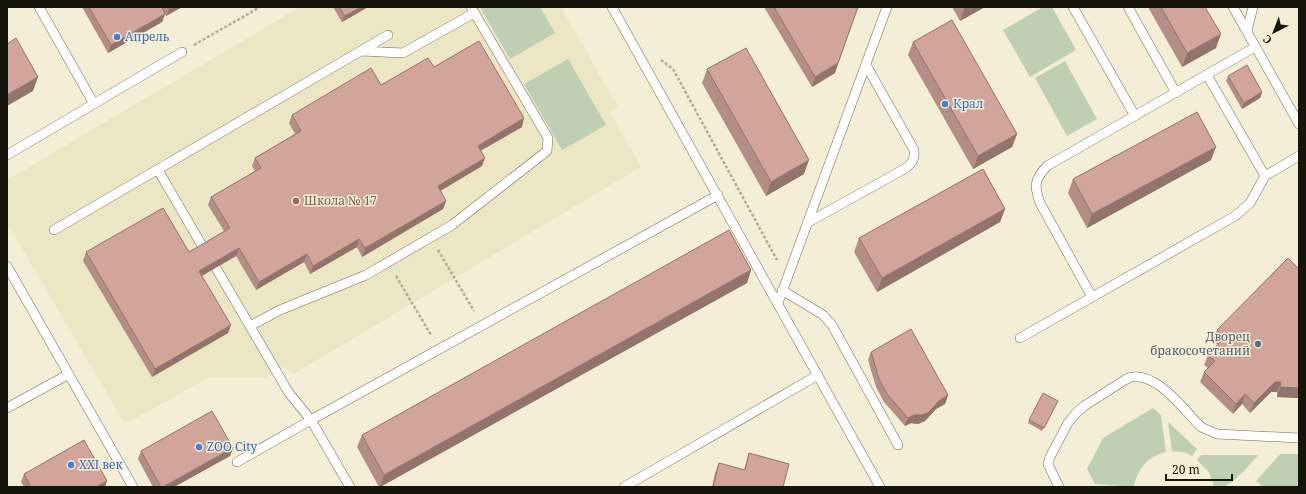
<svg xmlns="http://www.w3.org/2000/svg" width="1306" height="494" viewBox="0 0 1306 494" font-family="'Noto Serif',serif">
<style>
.built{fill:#ede6c5}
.green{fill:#bfcfb3}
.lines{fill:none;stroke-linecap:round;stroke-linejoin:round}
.lane-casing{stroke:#706b55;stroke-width:10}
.path{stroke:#b1ad99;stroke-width:2.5;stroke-dasharray:3 2;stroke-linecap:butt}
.lane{stroke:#fff;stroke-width:9}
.wall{fill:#b48e86}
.shaded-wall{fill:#92746d}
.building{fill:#d1a59c;stroke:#92746d}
.shop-dot{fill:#3f7fe0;stroke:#f3eed5;stroke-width:1.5}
.education-dot{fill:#8d6e63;stroke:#f3eed5;stroke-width:1.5}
.service-dot{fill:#5c6f8a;stroke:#f3eed5;stroke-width:1.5}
.labels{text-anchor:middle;stroke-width:3;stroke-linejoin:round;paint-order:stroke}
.shop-label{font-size:12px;fill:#366cbe;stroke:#f3eed5;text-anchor:start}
.education-label{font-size:12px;fill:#785e54;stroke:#f3eed5;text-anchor:start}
.service-label{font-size:12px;fill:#4e5e75;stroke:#f3eed5;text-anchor:end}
</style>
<rect width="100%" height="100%" fill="#f3eed5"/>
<path class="built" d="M300 7H561L618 107 610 112 641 167 292 375 285 365 267 377H210L129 422 123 421 7 223V180Z"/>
<path class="green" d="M480 7H540L555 33 510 59Z
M1043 7H1052L1076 50 1030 77 1003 30Z
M568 59 606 125 562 150 524 84Z
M1065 61 1097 119 1067 136 1035 78Z
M1153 408 1161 415 1166 452C1148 456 1137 469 1134 487L1095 484 1087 469 1103 438Z
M1168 422 1197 449 1192 456 1184 452 1172 451Z
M1280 454H1299V487H1263L1256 481Z
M1201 455H1258L1246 469 1232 482 1223 487H1214L1209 472 1197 460Z"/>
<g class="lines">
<defs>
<path id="lane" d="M39 7 94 104
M612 7 880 487
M1073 7 1135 116
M1128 7 1176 93
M1233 7 1299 124
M1247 31 1253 7
M361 51 403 53 474 13
M1207 75 1265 176
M7 155 182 52
M158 170 204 249
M807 223 906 168C913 162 915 158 914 150L866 65
M54 230 388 35
M7 266 133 487
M216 268 289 393 311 420 718 195
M782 290 823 315 832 325 898 445
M1092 297 1040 203C1034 186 1034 180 1047 166L1255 47
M778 303 887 7
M250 326 280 310 366 275 452 225 547 151 548 138 471 7
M1020 338 1235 216 1250 203 1265 176 1299 156
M7 408 69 374
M237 462 311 420 350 487
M624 487 818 375
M1059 487 1048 464 1050 457 1068 423 1076 413 1084 406 1128 378C1155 369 1183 409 1201 427L1217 434 1299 438"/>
</defs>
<use href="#lane" class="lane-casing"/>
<path class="path" d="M194 45 260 7
M661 60 673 69 777 260
M438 250 474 311
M396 276 431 335"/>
<use href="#lane" class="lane"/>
</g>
<path class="wall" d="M82 7H182L166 16 165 14 162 22 108 53Z
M333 7H368L342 22Z
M764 7H858L835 73 812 87Z
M952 7H985L960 21Z
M1148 7H1205L1216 48 1182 67Z
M913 42 1017 134 1012 147 973 169 908 55Z
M434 67 522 127 481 150 482 166 440 191 446 201 443 209 362 257 357 247 310 274 304 262 256 290 236 256 202 276 228 333 152 377 83 261 86 252H189L224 231 208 205 211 197 255 171 252 166 255 158 295 134 289 123 292 115 381 85Z
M707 69 804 174 766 196 702 83Z
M1228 76 1262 92 1260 98 1242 109 1226 81Z
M1211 160 1087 228 1068 193 1073 179Z
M1005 209 1000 222 877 292 854 252 859 238Z
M1299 269V394L1298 398 1277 397V392H1271L1250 413 1242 404 1233 414 1200 382 1204 372 1208 368 1204 365 1208 355 1218 345 1213 340 1217 330Z
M751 270 747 283 380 487H379L357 447 362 435Z
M871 352 948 395 945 404 936 409 925 421 918 424 911 423 905 426 884 402 876 387 868 360Z
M1058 401 1042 431 1028 423 1029 420Z
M233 448 230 456 174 487H153L138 459 141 451Z
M749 453 783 487H712L715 473 719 463 744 470Z
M24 474 105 487H24L21 482Z"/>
<path class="shaded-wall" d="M170 7H182L166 16Z
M361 7H368L342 22 345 16Z
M965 7H985L960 21Z
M165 14 162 22 108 53 111 45Z
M1221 34 1216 48 1182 67 1187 53Z
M838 63 835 73 812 87 815 77Z
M38 77 33 91 7 106V95Z
M1262 92 1260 98 1242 109 1244 103Z
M524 118 522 127 475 154 478 146Z
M1017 134 1012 147 973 169 978 156Z
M1216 147 1211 160 1087 228 1092 214Z
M485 158 482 166 435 194 438 186Z
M809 160 804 174 766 196 771 182Z
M446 201 443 209 362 257 365 248Z
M1005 209 1000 222 877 292 882 278Z
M359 239 357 247 310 274 313 266Z
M239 248 236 256 196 279 199 271Z
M307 254 304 262 256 290 259 282Z
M751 270 747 283 380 487 384 475Z
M231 325 228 333 152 377 155 369Z
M1275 382H1281L1277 392H1271L1250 413 1254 403Z
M1280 387 1299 388V394L1298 398 1277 397Z
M1245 394 1242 404 1233 414 1236 404Z
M948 395 945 404 936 409 925 421 918 424 911 423 905 426 908 418Z
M233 448 230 456 174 487H163Z
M107 481 105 487H96Z"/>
<path class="building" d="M89 7H162L165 14 111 45Z
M339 7H361L345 16Z
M774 7H858L838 63 815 77Z
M1161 7H1205L1221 34 1187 53Z
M952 20 1017 134 978 156 913 42Z
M16 38 38 77 7 95V44Z
M479 41 524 118 478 146 485 158 438 186 446 201 365 248 359 239 313 266 307 254 259 282 239 248 199 271 231 325 155 369 86 252 163 208 189 252 230 228 211 197 261 168 255 158 301 131 292 115 371 68 381 85 428 58 434 67Z
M746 48 809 160 771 182 707 69Z
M1247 65 1262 92 1244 103 1228 76Z
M1197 112 1216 147 1092 214 1073 179Z
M983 169 1005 209 882 278 859 238Z
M729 230 751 270 384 475 362 435Z
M1288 258 1299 269V388L1280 387 1281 382H1275L1254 403 1245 394 1236 404 1204 372 1215 361 1208 355 1224 338 1217 330Z
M911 329 948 395 939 401 928 413 921 415H914L908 418 887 394 879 379 871 352Z
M1043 393 1058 401 1044 428 1029 420Z
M212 411 233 448 163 487H161L141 451Z
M84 440 107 481 96 487H31L24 474Z
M749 453 789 464 783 487H713L719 463 745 470Z"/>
<g class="shop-dot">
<circle cx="117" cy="37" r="4"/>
<circle cx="945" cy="104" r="4"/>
<circle cx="199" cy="447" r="4"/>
<circle cx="71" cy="465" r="4"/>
</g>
<circle class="education-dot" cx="296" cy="201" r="4"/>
<circle class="service-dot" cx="1258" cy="344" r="4"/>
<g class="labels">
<g class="shop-label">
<text x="125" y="41">Апрель</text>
<text x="953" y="108">Крал</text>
<text x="207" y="451">ZOO City</text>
<text x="79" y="469">XXI век</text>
</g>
<g class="education-label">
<text x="304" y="205">Школа № 17</text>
</g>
<g class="service-label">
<text x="1250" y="341">Дворец<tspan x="1250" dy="14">бракосочетаний</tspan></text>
</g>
</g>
<rect width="1306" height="494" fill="none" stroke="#16150c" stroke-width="16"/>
<g transform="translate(1274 32) rotate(222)" stroke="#f3eed5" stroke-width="3" paint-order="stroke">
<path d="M0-3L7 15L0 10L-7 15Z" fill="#16150c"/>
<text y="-6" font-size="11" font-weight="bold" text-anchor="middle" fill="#16150c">С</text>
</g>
<path d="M1166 474v6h66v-6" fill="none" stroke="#16150c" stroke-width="2"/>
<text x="1172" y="474" font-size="12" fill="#16150c" stroke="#f3eed5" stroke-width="3" paint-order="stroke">20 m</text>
</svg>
